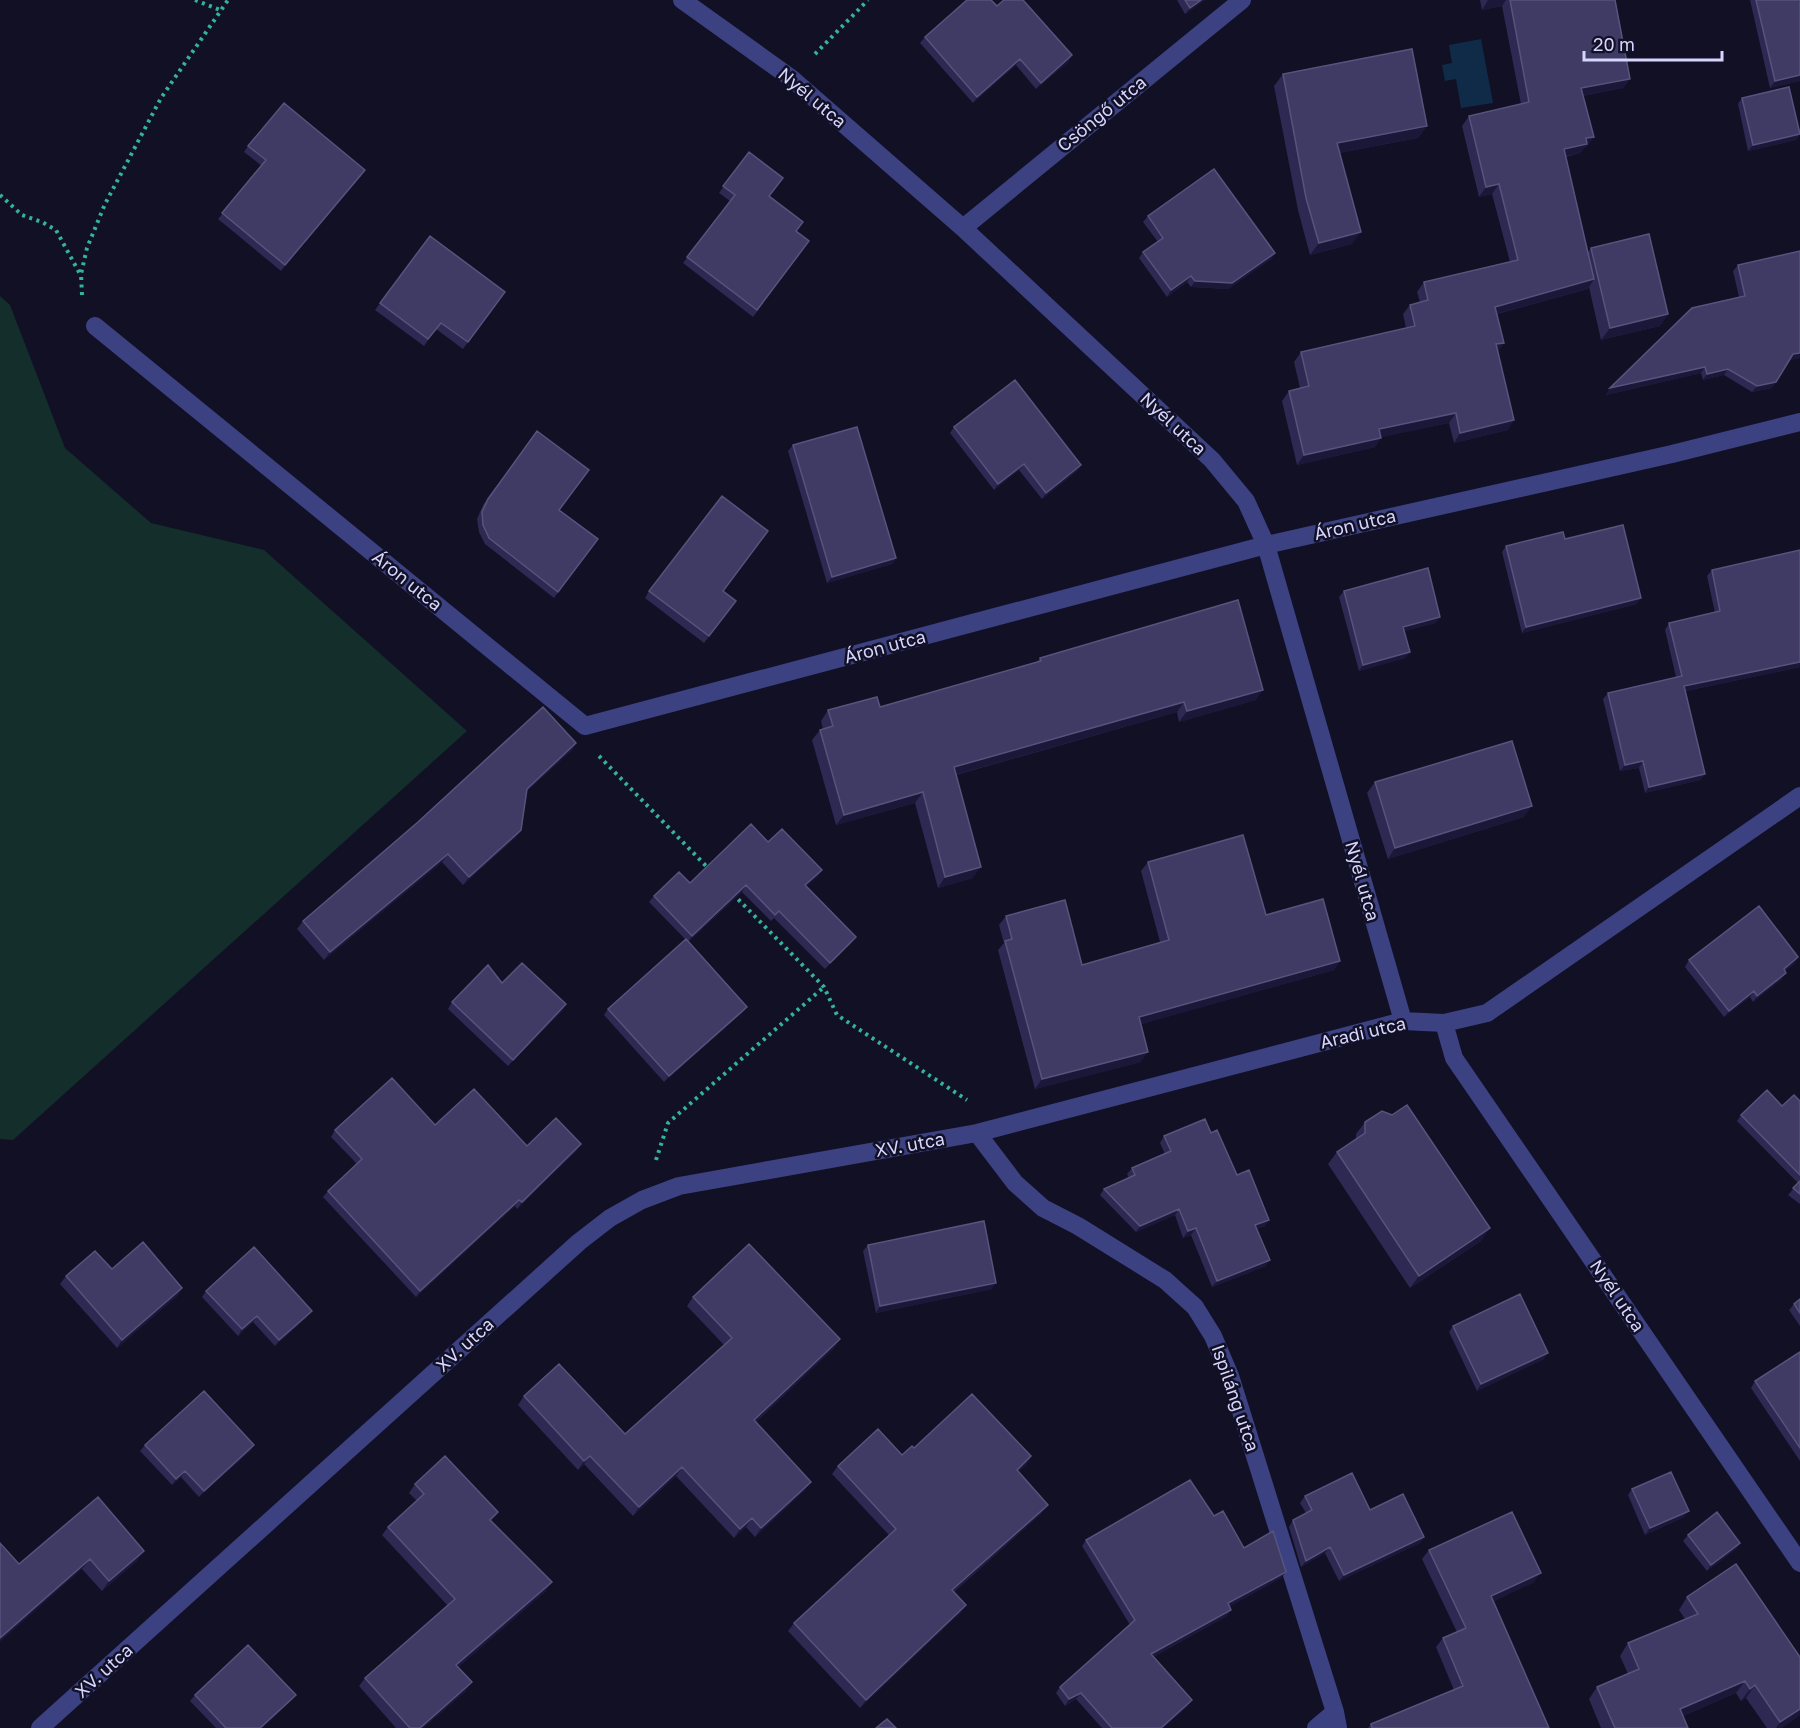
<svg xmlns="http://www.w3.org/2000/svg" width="1800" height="1728" viewBox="0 0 1800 1728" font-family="'Golos Text',sans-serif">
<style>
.green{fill:#132e2b}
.water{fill:#102b48}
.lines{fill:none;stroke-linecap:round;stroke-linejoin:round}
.path{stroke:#33b39e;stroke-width:4;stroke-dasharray:3 4.5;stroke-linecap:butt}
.minor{stroke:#3c4182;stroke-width:18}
.wall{fill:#2d2952}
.shaded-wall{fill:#1a1738}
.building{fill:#3f3b64;stroke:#56547c;stroke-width:1.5}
.labels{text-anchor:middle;stroke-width:5;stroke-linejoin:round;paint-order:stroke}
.street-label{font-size:18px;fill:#d5d5fe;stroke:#111025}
</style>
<rect width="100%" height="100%" fill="#111025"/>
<path class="green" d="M0 296 10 305 65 448 151 523 264 550 467 731 13 1140 0 1139Z"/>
<path class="water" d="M1481 39 1493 103 1461 108 1456 79 1445 81 1442 65 1452 63 1449 45Z"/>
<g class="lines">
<path class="path" d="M195 0 220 10
M815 54 868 0
M0 195 22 215 42 222 56 230 80 274
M82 295 81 274 87 248 105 204 161 98 228 0
M599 756 709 869
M733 894 824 987 837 1015 967 1100
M656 1160 668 1123 824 987"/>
<path class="minor" d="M682 0 791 78 963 228 1212 460 1246 501 1266 545 1403 1021
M963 228 1242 0
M95 326 585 726 1266 545 1672 454 1800 422
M1444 1023 1454 1058 1800 1563
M977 1133 1015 1183 1043 1208 1078 1226 1165 1280 1195 1307 1213 1336 1230 1376 1335 1712 1338 1728
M40 1728 579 1242 610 1218 642 1200 679 1186 977 1133 1403 1021 1444 1023 1487 1013 1800 796
M1316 1728 1335 1712"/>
</g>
<path class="wall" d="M1177 0H1205L1185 14Z
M1480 0H1615L1630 79 1623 88 1583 96 1587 147H1585L1580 153 1566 157 1588 252 1591 248 1668 314 1660 326 1601 340 1589 287 1588 289 1497 314 1504 343 1498 351 1508 430 1454 443 1449 423 1381 437 1375 447 1297 465 1282 401 1289 391 1300 388 1294 362 1301 352 1406 328 1403 314 1410 305 1420 302 1417 292 1424 282 1510 262 1492 194 1479 197 1462 126 1469 116 1521 104 1502 6 1482 10Z
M1750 0H1800V81L1770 88Z
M997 6 1072 55 1068 62 1036 89 1016 65 973 103 920 43 925 37Z
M1283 74 1427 126 1418 138 1339 153 1352 244 1310 255 1298 210 1274 86Z
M1742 98 1800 134 1796 140 1748 151 1738 104Z
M248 146 365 170 281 271 218 219 262 166 244 152Z
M749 152 769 196 797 232 809 241 753 317 683 263 730 201 719 193Z
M1148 216 1275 253 1271 259 1228 289 1191 287 1187 282 1167 297 1139 258 1143 252 1158 242 1143 222Z
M430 236 505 292 463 349 436 329 424 346 375 310Z
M1800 251V358L1789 360 1772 388 1752 392 1724 375 1703 380 1701 373 1606 395 1610 388 1739 297 1733 271 1738 265Z
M954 427 1081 465 1077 471 1042 499 1019 470 994 490 950 433Z
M537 431 559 510 598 539 554 598 485 544 479 532 477 519 483 505Z
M793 445 896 558 892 564 827 583 788 451Z
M1565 539 1637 604 1522 633 1502 552 1506 546Z
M1712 570 1800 667 1686 691 1705 774 1700 780 1645 793 1639 768 1620 771 1603 699 1608 693 1676 677 1665 630 1669 623 1715 613 1707 576Z
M649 591H723L736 601 704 643 645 598Z
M1344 591 1436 623 1404 631 1410 652 1405 658 1359 671 1339 597Z
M1040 658 1256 700 1179 722 1177 712 956 775 973 878 938 888 915 803 836 825 812 740 820 730 823 729 821 721 828 710 880 707 1036 663Z
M576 743 571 751 526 792 521 830 515 838 463 885 442 862 324 960 297 929 303 921Z
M1375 782 1524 817 1388 859 1367 793Z
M768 842 822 870 818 876 806 886 851 943 825 969 774 918 771 921 742 892 688 942 747 1007 742 1013 664 1082 604 1015 608 1009 685 939 649 902 654 896 690 883Z
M1148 862 1266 915 1340 961 1334 970 1141 1024V1062L1035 1089 998 950 1004 943 999 925 1006 916 1082 965 1160 942 1141 871Z
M1798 957 1794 964 1785 971 1782 979 1753 1002 1750 997 1724 1017 1685 967 1689 960Z
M502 983 566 1004 562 1011 508 1066 448 1009 452 1002Z
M1800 1101V1204L1788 1195 1798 1183 1737 1121 1741 1115 1782 1106Z
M1365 1122 1481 1241 1410 1288 1328 1164 1337 1152 1356 1139V1134Z
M435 1125 527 1146 577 1150 517 1209 515 1206 416 1297 323 1197 328 1191 357 1164 331 1137 335 1130Z
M1211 1133 1237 1175 1269 1220 1265 1226 1257 1229 1266 1266 1212 1287 1191 1235 1183 1238 1175 1215 1136 1232 1100 1195 1104 1189 1129 1178 1127 1174 1132 1168 1165 1154 1160 1143 1164 1136Z
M868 1245 992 1289 876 1313 863 1251Z
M112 1269 182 1288 177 1296 117 1348 60 1284 66 1276Z
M206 1291 307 1317 275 1346 253 1322 238 1336 202 1297Z
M693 1297 840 1339 834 1348 756 1422 805 1490 755 1537 746 1527 734 1538 676 1476 633 1516 584 1464 578 1470 518 1405 524 1396 625 1434 724 1345 687 1306Z
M1800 1299V1326L1789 1310 1794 1304Z
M1453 1326 1544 1359 1477 1391 1449 1332Z
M1800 1352V1461L1751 1388 1755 1381Z
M145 1445H254L250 1451 199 1497 181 1477 172 1485 140 1451Z
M914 1448 1031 1456 1026 1465 1018 1472 1042 1513 954 1592 966 1605 960 1613 860 1708 788 1631 794 1623 889 1535 832 1474 838 1466 902 1455Z
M415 1484 491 1521 546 1591 458 1667 466 1691 423 1728H396L359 1686 365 1678 448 1606 382 1535 388 1527 417 1501 409 1493Z
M1632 1489 1684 1517 1645 1535 1628 1495Z
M1305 1496 1370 1510 1424 1537 1420 1543 1339 1581 1325 1553 1301 1567 1289 1527 1293 1520 1306 1513 1300 1503Z
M98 1497 137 1561 102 1591 82 1569 19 1564Z
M1214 1516 1244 1548 1281 1578 1230 1606 1227 1616 1153 1657 1192 1700 1188 1706 1163 1728H1102L1076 1699 1065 1706 1056 1693 1060 1687 1130 1625 1082 1546 1086 1540Z
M1688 1535 1740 1543 1736 1549 1707 1571 1683 1541Z
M1429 1550 1534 1582 1493 1601 1549 1728H1368L1371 1724 1454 1690 1436 1647 1443 1638 1457 1632 1422 1559Z
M1687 1597 1800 1715 1781 1728H1767L1746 1698 1741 1701 1736 1693 1683 1716 1688 1728H1601L1589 1699 1597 1687 1628 1674 1620 1656 1628 1643 1685 1619 1679 1610Z
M195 1695 291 1701 262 1728H216L190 1701Z"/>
<path class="shaded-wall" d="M1201 0H1205L1185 14 1190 8Z
M1488 0H1506L1502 6 1482 10Z
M1072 55 1068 62 1036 89 1041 83Z
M1020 59 1016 65 973 103 977 97Z
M1800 75V81L1770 88 1775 81Z
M1630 79 1623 88 1574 98 1581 88Z
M1427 126 1418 138 1328 155 1337 143Z
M1800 134 1796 140 1748 151 1753 145Z
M1594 137 1587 147H1585L1580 153 1557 158 1564 149 1586 138Z
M365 170 361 176 281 271 285 265Z
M1499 184 1492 194 1479 197 1486 187Z
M1361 232 1352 244 1310 255 1319 243Z
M1275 253 1271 259 1228 289 1191 287 1195 281Z
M1191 276 1187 282 1167 297 1171 290Z
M1594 279 1588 289 1488 316 1495 307Z
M1668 314 1660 326 1601 340 1610 328Z
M1504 343 1497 353 1496 344Z
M1800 353V358L1789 361 1793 354Z
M1705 367 1701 373 1606 395 1610 388Z
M1728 369 1724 375 1703 380 1707 374Z
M1776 382 1772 388 1752 392 1757 386Z
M1456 413 1449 423 1373 439 1379 429Z
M1514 420 1508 430 1454 443 1460 433Z
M1381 438 1375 447 1297 465 1304 455Z
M1024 464 1019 470 994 490 998 484Z
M1081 465 1077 471 1042 499 1046 493Z
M896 558 892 564 827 583 832 577Z
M1641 598 1637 604 1522 633 1526 627Z
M1440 617 1436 623 1399 633 1403 627Z
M1410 652 1405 658 1359 671 1363 665Z
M1800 662V667L1680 692 1684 686Z
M1263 690 1256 700 1179 722 1187 711Z
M1184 702 1177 712 947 777 954 767Z
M576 743 571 751 521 797 527 789Z
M1643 761 1639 768 1620 771 1625 765Z
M1705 774 1700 780 1645 793 1649 787Z
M923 792 915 803 836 825 844 815Z
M1532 806 1524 817 1388 859 1395 848Z
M521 830 515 838 463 885 469 877Z
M448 854 442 862 324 960 330 952Z
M981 867 973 878 938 888 945 877Z
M822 870 818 876 801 892 805 885Z
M746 885 742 892 688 942 692 936Z
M856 937 851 943 825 969 830 963Z
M1798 957 1794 964 1779 975 1784 969Z
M1340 961 1334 970 1132 1027 1139 1017Z
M1786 973 1782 979 1753 1002 1757 996Z
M1754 991 1750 997 1724 1017 1729 1011Z
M566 1004 562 1011 508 1066 513 1060Z
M747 1007 742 1013 664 1082 669 1076Z
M1148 1052 1141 1062 1035 1089 1042 1079Z
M581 1144 577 1150 517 1209 522 1202Z
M519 1200 515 1206 416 1297 420 1291Z
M1179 1209 1175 1215 1136 1232 1140 1226Z
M1269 1220 1265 1226 1251 1231 1255 1225Z
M1196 1228 1191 1235 1183 1238 1188 1231Z
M1490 1228 1481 1241 1410 1288 1419 1276Z
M1270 1260 1266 1266 1212 1287 1217 1281Z
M996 1283 992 1289 876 1313 880 1306Z
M182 1288 177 1296 117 1348 122 1340Z
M312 1311 307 1317 275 1346 279 1340Z
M257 1316 253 1322 238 1336 242 1329Z
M840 1339 834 1348 748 1429 754 1420Z
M1548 1353 1544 1359 1477 1391 1481 1384Z
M254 1445 250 1451 199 1497 204 1491Z
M590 1456 584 1464 578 1470 584 1461Z
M1031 1456 1026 1465 1011 1478 1017 1470Z
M682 1467 676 1476 633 1516 639 1507Z
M185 1471 181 1477 172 1485 176 1479Z
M811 1482 805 1490 755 1537 761 1528Z
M1048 1505 1042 1513 946 1598 952 1590Z
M1689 1511 1684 1517 1645 1535 1650 1528Z
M752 1518 746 1527 734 1538 740 1529Z
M1424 1537 1420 1543 1339 1581 1344 1575Z
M1740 1543 1736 1549 1707 1571 1711 1565Z
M1330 1547 1325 1553 1301 1567 1306 1561Z
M144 1551 137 1561 102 1591 109 1581Z
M90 1559 82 1569 0 1642V1638Z
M1286 1572 1281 1578 1224 1610 1228 1603Z
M1541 1573 1534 1582 1485 1606 1491 1596Z
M552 1582 546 1591 451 1674 456 1665Z
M966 1605 960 1613 860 1708 866 1700Z
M1231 1610 1227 1616 1147 1660 1151 1654Z
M1745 1681 1736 1693 1671 1721 1680 1709Z
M472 1682 466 1691 423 1728H420Z
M1755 1685 1746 1698 1741 1701 1750 1689Z
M1081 1693 1076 1699 1065 1706 1069 1699Z
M296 1695 291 1701 262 1728H260Z
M1192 1700 1188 1706 1163 1728H1161Z
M1800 1709V1715L1781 1728H1776L1780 1722Z"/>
<path class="building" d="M967 0H991L997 6 1004 0H1023L1072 55 1041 83 1020 59 977 97 925 37Z
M1185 0H1201L1190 8Z
M1510 0H1615L1630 79 1581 88 1594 137 1586 138 1587 144 1564 149 1594 279 1495 307 1504 343 1496 344 1514 420 1460 433 1456 413 1379 429 1381 438 1304 455 1289 391 1309 386 1301 352 1415 326 1410 305 1428 300 1424 282 1518 260 1499 184 1486 187 1469 116 1529 102Z
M1756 0H1800V75L1775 81Z
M1412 49 1427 126 1337 143 1361 232 1319 243 1306 198 1283 74Z
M1789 87 1800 134 1753 145 1742 98Z
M284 103 365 170 285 265 222 213 266 160 248 146Z
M749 152 783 178 769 196 803 222 796 231 809 241 757 310 687 257 735 195 723 186Z
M1214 169 1275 253 1232 283 1195 281 1191 276 1171 290 1143 252 1163 238 1148 216Z
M1649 234 1668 314 1610 328 1591 248Z
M430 236 505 292 468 342 441 323 428 339 380 303Z
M1800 251V353L1793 354 1776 382 1757 386 1728 369 1707 374 1705 367 1610 388 1692 308 1745 296 1738 265Z
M1015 380 1081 465 1046 493 1024 464 998 484 954 427Z
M857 427 896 558 832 577 793 445Z
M537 431 589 470 559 510 598 539 558 592 489 538 483 525 482 512 488 499Z
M722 496 768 531 723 591 736 601 709 636 649 591Z
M1623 525 1641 598 1526 627 1506 546 1563 532 1565 539Z
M1800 550V662L1684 686 1705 774 1649 787 1643 761 1625 765 1608 693 1682 676 1669 623 1720 611 1712 570Z
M1428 568 1440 617 1403 627 1410 652 1363 665 1344 591Z
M1238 600 1263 690 1187 711 1184 702 954 767 981 867 945 877 923 792 844 815 820 730 833 726 828 710 877 697 880 707 1041 661 1040 658Z
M543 707 576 743 527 789 521 830 469 877 448 854 330 952 303 921 418 822Z
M1512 741 1532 806 1395 848 1375 782Z
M751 824 768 842 782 829 822 870 805 885 856 937 830 963 779 911 775 915 746 885 692 936 654 896 679 872 690 883Z
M1243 835 1266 915 1323 899 1340 961 1139 1017 1148 1052 1042 1079 1005 941 1012 939 1006 916 1065 900 1082 965 1169 940 1148 862Z
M1759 906 1798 957 1784 969 1786 973 1757 996 1754 991 1729 1011 1689 960Z
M686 939 747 1007 669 1076 608 1009Z
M522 963 566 1004 513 1060 452 1002 488 965 502 983Z
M392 1078 435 1125 474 1089 527 1146 556 1118 581 1144 522 1202 519 1200 420 1291 328 1191 362 1159 335 1130Z
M1767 1090 1782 1106 1794 1095 1800 1101V1175L1741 1115Z
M1407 1105 1490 1228 1419 1276 1337 1152 1365 1133V1122L1382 1111 1392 1115Z
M1205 1119 1211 1133 1217 1130 1237 1175 1249 1170 1269 1220 1255 1225 1270 1260 1217 1281 1196 1228 1188 1231 1179 1209 1140 1226 1104 1189 1135 1175 1132 1168 1171 1151 1164 1136Z
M1800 1181V1194L1793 1188Z
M984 1221 996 1283 880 1306 868 1245Z
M143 1242 182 1288 122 1340 66 1276 95 1251 112 1269Z
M749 1244 840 1339 754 1420 811 1482 761 1528 752 1518 740 1529 682 1467 639 1507 590 1456 584 1461 524 1396 559 1364 625 1434 732 1338 693 1297Z
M254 1247 312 1311 279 1340 257 1316 242 1329 206 1291Z
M1520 1294 1548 1353 1481 1384 1453 1326Z
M1800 1299V1313L1794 1304Z
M1800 1352V1448L1755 1381Z
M204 1391 254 1445 204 1491 185 1471 176 1479 145 1445Z
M972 1394 1031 1456 1017 1470 1048 1505 952 1590 966 1605 866 1700 794 1623 896 1529 838 1466 878 1429 902 1455 912 1446 914 1448Z
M445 1456 498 1512 490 1520 552 1582 456 1665 472 1682 420 1728H410L365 1678 455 1599 388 1527 424 1494 415 1484Z
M1671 1472 1689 1511 1650 1528 1632 1489Z
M1352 1473 1370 1510 1403 1494 1424 1537 1344 1575 1330 1547 1306 1561 1293 1520 1312 1510 1305 1496Z
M1190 1480 1214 1516 1223 1511 1244 1548 1273 1531 1286 1572 1228 1603 1231 1610 1151 1654 1192 1700 1161 1728H1112L1081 1693 1069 1699 1060 1687 1135 1620 1086 1540Z
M98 1497 144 1551 109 1581 90 1559 0 1638V1543L19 1564Z
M1512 1512 1541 1573 1491 1596 1549 1728H1372L1371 1724 1463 1686 1443 1638 1466 1628 1429 1550Z
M1717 1512 1740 1543 1711 1565 1688 1535Z
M1736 1564 1800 1657V1709L1780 1722 1755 1685 1750 1689 1745 1681 1680 1709 1688 1728H1615L1597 1687 1639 1669 1628 1643 1698 1614 1687 1597Z
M248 1645 296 1695 260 1728H226L195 1695Z
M887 1719 896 1728H876Z"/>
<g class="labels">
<g class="street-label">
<text transform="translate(812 98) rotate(40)" y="6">Nyél utca</text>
<text transform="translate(1102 114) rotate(-39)" y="6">Csöngő utca</text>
<text transform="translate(1173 424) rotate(43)" y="6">Nyél utca</text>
<text transform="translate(1355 525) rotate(-13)" y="6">Áron utca</text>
<text transform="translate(407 581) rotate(39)" y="6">Áron utca</text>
<text transform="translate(885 647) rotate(-15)" y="6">Áron utca</text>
<text transform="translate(1362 881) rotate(74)" y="6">Nyél utca</text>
<text transform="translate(1363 1033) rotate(-13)" y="6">Aradi utca</text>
<text transform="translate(910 1145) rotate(-10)" y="6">XV. utca</text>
<text transform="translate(1617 1296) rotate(56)" y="6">Nyél utca</text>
<text transform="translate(465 1345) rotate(-42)" y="6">XV. utca</text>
<text transform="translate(1235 1398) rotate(71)" y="6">Ispiláng utca</text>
<text transform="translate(104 1671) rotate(-42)" y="6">XV. utca</text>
</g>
</g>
<path d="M1584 51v9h138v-9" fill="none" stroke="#d5d5fe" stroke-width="3"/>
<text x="1593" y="51" font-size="18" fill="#d5d5fe" stroke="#111025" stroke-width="4.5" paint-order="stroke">20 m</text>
</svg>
